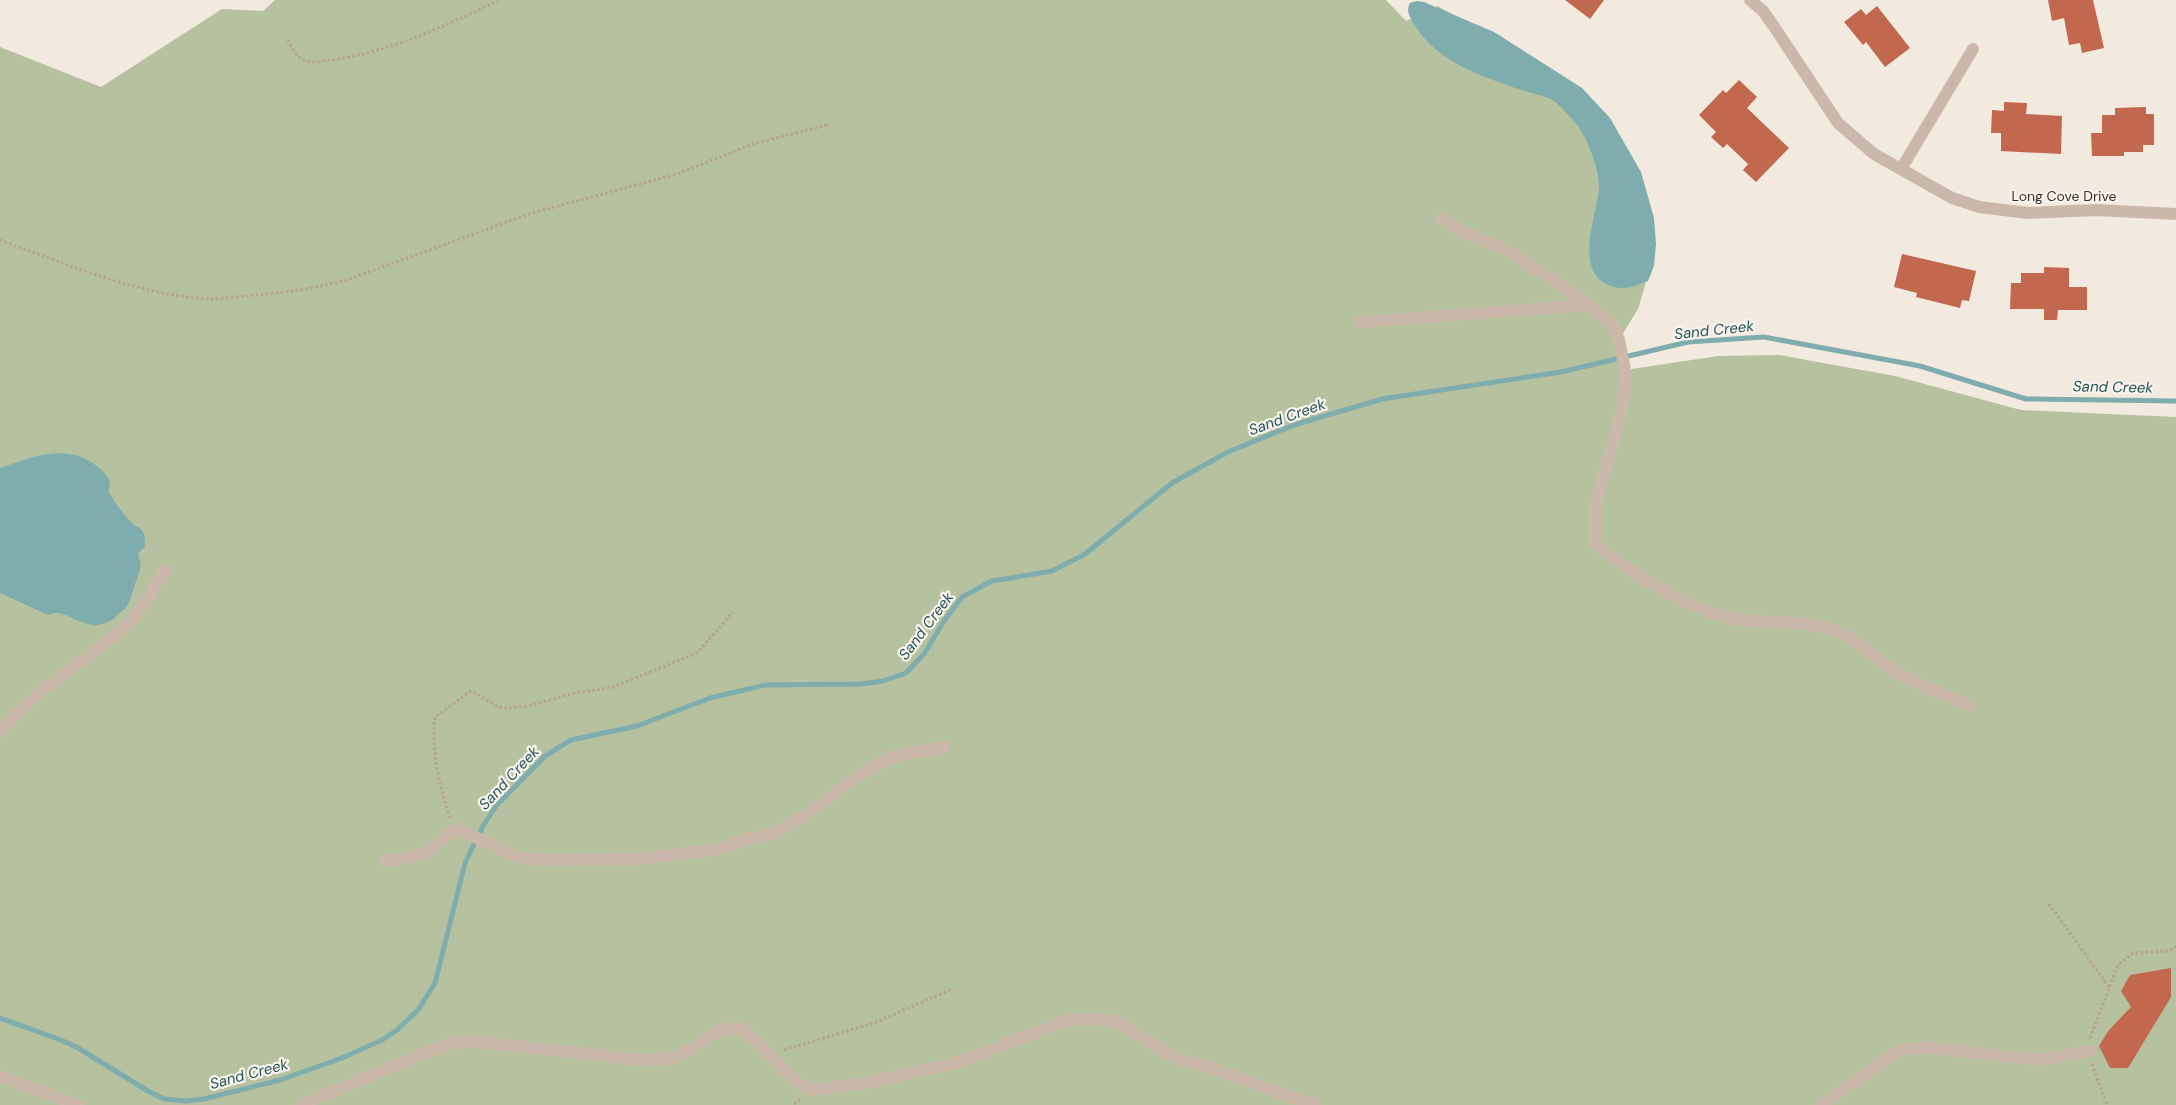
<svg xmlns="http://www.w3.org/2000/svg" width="2176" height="1105" viewBox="0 0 2176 1105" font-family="'DM Sans',sans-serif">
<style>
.green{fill:#b6c19f}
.water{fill:#7fadae}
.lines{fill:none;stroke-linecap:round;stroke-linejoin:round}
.stream{stroke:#7fadae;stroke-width:5}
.building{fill:#c2684e}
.path{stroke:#b6a395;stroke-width:3;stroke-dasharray:2.5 2.5;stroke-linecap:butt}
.minor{stroke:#cab9ab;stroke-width:12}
.labels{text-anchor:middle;stroke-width:4.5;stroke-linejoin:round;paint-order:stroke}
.street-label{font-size:14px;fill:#382e2a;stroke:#faf3ec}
.water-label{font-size:15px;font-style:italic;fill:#215659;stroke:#faf3ec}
</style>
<rect width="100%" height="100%" fill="#f2e9df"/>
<path class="green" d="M275 0H1386L1406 21 1438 6 1562 78 1652 261 1638 309 1619 340 1625 370 1718 356 1779 355 1895 376 2021 410 2176 417V1105H0V47L101 87 222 9 263 11Z"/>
<path class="water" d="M1417 1 1424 2 1494 32 1582 88 1610 118 1641 172 1654 218 1656 244 1654 266 1648 281C1634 287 1623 291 1608 285 1573 270 1598 213 1599 186 1599 168 1586 133 1573 120 1567 114 1561 106 1554 101 1545 96 1531 93 1521 90 1482 76 1439 63 1416 27 1411 18 1405 12 1410 3Z
M59 453C66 454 73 454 79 456 91 461 117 476 108 491 115 503 123 514 132 523 134 526 139 527 142 530 145 535 145 540 145 546L138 554C143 566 139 573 135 584 132 592 132 599 126 607 123 612 118 612 115 618 110 621 103 625 97 625 79 627 64 607 48 615L0 593V468C21 461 37 454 59 453Z"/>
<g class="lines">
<path class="stream" d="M0 1018 61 1040 78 1048 148 1091 164 1099 185 1101 204 1099 280 1080 342 1058 382 1040 397 1030 418 1010 435 983 465 863 483 826 496 806 545 756 571 740 637 726 710 698 765 685 860 684 883 681 906 673 924 654 944 621 962 597 992 581 1052 571 1085 554 1172 483 1228 452 1294 425 1382 399 1561 372 1688 342 1764 337 1920 366 2026 399 2176 401"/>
</g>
<path class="building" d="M1565 0H1604L1590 19Z
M2048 0H2093L2104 48 2082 53 2080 43 2069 45 2064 18 2052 21Z
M1877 6 1910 48 1885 67 1866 42 1863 45 1844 22 1861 9 1866 15Z
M1739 80 1757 97 1747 108 1789 148 1756 182 1743 170 1748 164 1727 144 1723 148 1711 137 1716 132 1699 115 1723 90 1726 93Z
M2004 102 2027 103 2026 114 2062 116 2061 154 2001 151V133H1991L1992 110 2004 111Z
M2146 107V114H2154V145H2143V152H2124V156H2092L2091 133H2102V115H2115V108Z
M1902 254 1976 271 1969 301 1962 300 1960 308 1916 297 1917 293 1894 287Z
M2044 267 2069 268V287H2087V310H2058L2057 320H2044V309H2010L2011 283H2021V273H2044Z
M2171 968V997L2162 1012 2128 1068H2110L2099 1046 2109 1030 2131 1007 2121 991 2130 975Z"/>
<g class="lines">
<path class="path" d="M288 40C291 46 296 55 301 59 310 64 322 61 331 60 391 52 444 26 498 1
M0 240C66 264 136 294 207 299 219 299 233 297 245 296 281 293 315 289 349 279L532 213 677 174 753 144 827 125
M450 818C439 783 431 753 435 717L471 691 499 707 511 708 528 706 575 693 613 687 697 653 733 612
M2049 904 2109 987
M2090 1038 2118 965 2133 953 2169 951 2176 947
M784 1050 874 1023 952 989
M2092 1064 2107 1105
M794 1104 801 1099"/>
<path class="minor" d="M1750 0 1763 11 1773 25 1838 123 1874 154 1952 198 1979 207 2028 213 2096 210 2176 214
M1901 169 1973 49
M1442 219 1463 232 1507 250 1590 305 1613 325 1619 340 1625 370 1624 396 1618 425 1595 506V543C1626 571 1700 616 1741 620 1773 623 1816 620 1845 635 1864 644 1879 662 1897 673 1920 686 1945 695 1970 705
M1360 322 1590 305
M0 732C37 686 90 661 131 621 144 608 155 585 165 570
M385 861C402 858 417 858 432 848 442 842 446 833 458 829L515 856 538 860 638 859 720 849 748 839 771 834 802 818 859 775 891 757 944 747
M0 1076 78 1105
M301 1105 444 1045 469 1041C509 1045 550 1050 591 1054 617 1057 645 1063 671 1058 699 1053 715 1017 746 1031L797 1083 814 1090 871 1082 956 1063 1068 1020 1093 1019 1115 1021 1177 1059 1202 1065 1315 1105
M1821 1105 1900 1050 1925 1047 2037 1060 2089 1051"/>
</g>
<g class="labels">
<g class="street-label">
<text x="2064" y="201">Long Cove Drive</text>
</g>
<g class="water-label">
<text transform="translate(1714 330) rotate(-6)" y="5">Sand Creek</text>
<text transform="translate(2113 387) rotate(1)" y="5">Sand Creek</text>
<text transform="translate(1287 417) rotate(-20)" y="5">Sand Creek</text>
<text transform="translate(926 626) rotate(-53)" y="5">Sand Creek</text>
<text transform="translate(509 778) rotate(-47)" y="5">Sand Creek</text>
<text transform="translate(249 1074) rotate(-15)" y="5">Sand Creek</text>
</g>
</g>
</svg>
